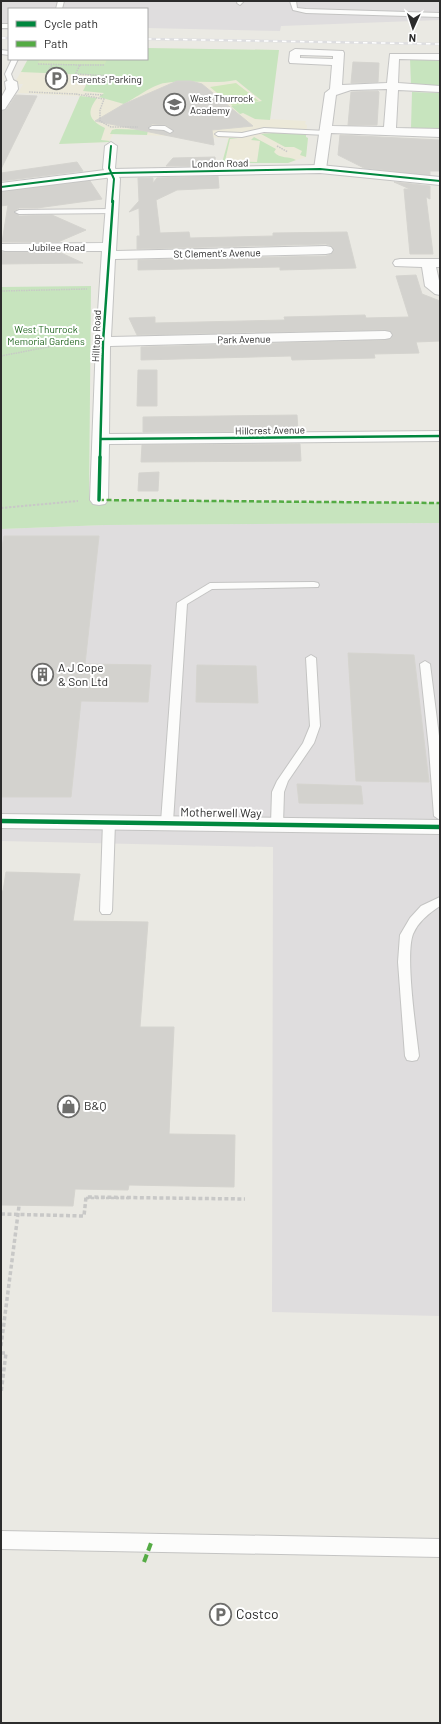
<svg xmlns="http://www.w3.org/2000/svg" width="441" height="1724" viewBox="0 0 441 1724" font-family="Barlow,sans-serif">
<style>
.industrial{fill:#dfddde}
.education{fill:#ece9d9}
.green{fill:#c7e4be}
.pitch{fill:#cfe7bc}
.building{fill:#d3d2ce;stroke:#d5d4cf;fill-rule:evenodd}
.lines{fill:none;stroke-linecap:round;stroke-linejoin:round}
.lane-casing{stroke:#c4c4c3;stroke-width:2}
.street-casing{stroke:#c4c4c3;stroke-width:2}
.secondary-casing{stroke:#c4c4c3;stroke-width:2}
.path-far3{stroke:#c8c8c7;stroke-width:1.5;stroke-dasharray:1.5 1;stroke-linecap:butt}
.path-far2{stroke:#c8c8c7;stroke-width:2;stroke-dasharray:2.5 1.5;stroke-linecap:butt}
.path-far1{stroke:#c8c8c7;stroke-width:2.5;stroke-dasharray:3 2;stroke-linecap:butt}
.path{stroke:#c8c8c7;stroke-width:3.5;stroke-dasharray:4 2.5;stroke-linecap:butt}
.lane{fill:#fcfcfb;fill-rule:evenodd}
.street{fill:#fcfcfb;fill-rule:evenodd}
.secondary{fill:#fcfcfb;fill-rule:evenodd}
.rail-casing{stroke:#dedee0;stroke-width:2.5}
.rail{stroke:#fff;stroke-width:1.5;stroke-dasharray:4.5;stroke-linecap:butt}
.quiet-far1{stroke:#54ab44;stroke-width:2.5;stroke-dasharray:5 2.5;stroke-linecap:butt}
.quiet{stroke:#54ab44;stroke-width:4;stroke-dasharray:8 4;stroke-linecap:butt}
.cycleway-far3-casing{stroke:#fff;stroke-width:3.5}
.cycleway-far2-casing{stroke:#fff;stroke-width:4}
.cycleway-far1-casing{stroke:#fff;stroke-width:5.5}
.cycleway-casing{stroke:#fff;stroke-width:7}
.cycleway-far3{stroke:#00873e;stroke-width:2}
.cycleway-far2{stroke:#00873e;stroke-width:2.5}
.cycleway-far1{stroke:#00873e;stroke-width:3.5}
.cycleway{stroke:#00873e;stroke-width:4.5}
.labels{text-anchor:middle;stroke-width:4;stroke-linejoin:round;paint-order:stroke}
.far-poi-label{font-size:10px;fill:#2c2c2c;stroke:#fff;text-anchor:start}
.far-street-label{font-size:10px;fill:#2c2c2c;stroke:#fff}
.far-park-label{font-size:10px;fill:#21661f;stroke:#fff}
.poi-label{font-size:12px;fill:#2c2c2c;stroke:#fff;text-anchor:start}
.street-label{font-size:12px;fill:#2c2c2c;stroke:#fff}
.near-poi-label{font-size:14px;fill:#2c2c2c;stroke:#fff;text-anchor:start}
</style>
<rect width="100%" height="100%" fill="#eae9e3"/>
<path class="industrial" d="M1 1H440V20L281 26 280 31 147 28V9H9V30H1Z
M440 523V1316L272 1312 273 847 1 841V529L105 525Z"/>
<path class="education" d="M147 48 279 50 270 119 306 121 305 124 307 125 306 137 308 138 306 157 288 163H222L228 138 113 134 109 142 59 144 80 96 18 93 23 84H14L28 59H147Z"/>
<path class="green" d="M147 48 279 50 270 120 255 119 243 113 240 114 231 106 262 101 236 80C212 85 189 79 165 83 154 84 134 99 124 104L99 97 104 93 83 91 91 75 21 72 28 59H147Z
M410 58 440 59V86L411 85Z
M412 92 440 93V129L411 128Z
M80 96 97 98C86 113 89 120 105 128L101 140 110 141 109 142 59 144Z
M116 129 148 130 147 135 110 134 112 130Z
M273 133 306 134V137L308 138 306 157 300 155 302 151 294 147H285L261 134Z
M254 137 276 149 274 152C280 159 289 156 296 160L288 163H222L229 138H238L230 139 225 161 257 162 260 141 251 140Z
M91 286 89 500 440 503V523L105 525 1 529V287Z"/>
<path class="pitch" d="M39 59H107L105 64H38Z
M236 83 259 101 233 106 210 87Z"/>
<path class="building" d="M353 62 379 63 378 82 351 83Z
M177 81H191L202 84 253 126 212 130 214 145 95 121 124 104ZM152 124 166 125 174 131 169 134 164 131 150 130 148 128Z
M378 91 379 92 377 125H348L351 92Z
M16 95 37 96 1 169V111L6 110Z
M340 135 440 140V171H430V175L364 168 338 155Z
M215 157 216 166H166L173 158Z
M77 162 83 171 1 181V173Z
M218 176 219 188 177 190 156 200 160 233 189 232 190 238 273 236V233L347 232 356 268 280 270V267L138 270V260L326 256 331 254 334 251 332 246 326 244 137 249V236H140L139 208 129 212 139 201 138 178H153V183L157 178Z
M90 181 102 199 37 208H19L14 211 19 216 52 215 86 230 58 242H2L8 205 1 206V192Z
M394 182 430 186V199L426 197 433 254H410L404 189H410Z
M1 252H59L83 263 1 264Z
M416 275 422 294 440 301V341L416 342 419 353 374 354 375 358 330 359 292 360 291 356 141 360V347L385 340 391 339 393 334 390 331 385 330 137 335 129 318 155 317V323L285 320 284 317 328 316 365 315 366 318 409 317 396 276Z
M138 370H157V406H137Z
M297 415 298 431 143 432V417Z
M300 444 301 461 141 462 142 445Z
M159 472 158 491H138L139 473Z
M4 536H99L85 664 151 665 148 702 81 701 71 797H1V553Z
M348 653 414 655 429 782 356 781Z
M197 665 256 666 258 703 196 702Z
M297 784 361 786 363 804 299 803Z
M6 872 80 874 73 921 148 922 140 1027H174L169 1134 235 1135 234 1187 129 1185 128 1190 75 1189 73 1206 1 1205V891H3Z"/>
<g class="lines">
<defs>
<path id="lane" d="M58 1H64L62 9H56Z
M238 1H244L240 5 237 3Z
M290 1H296L297 8 306 9 440 13V17L306 13 293 10Z
M1 24H9V28H1Z
M1 50 9 51V55L1 54Z
M12 59H18L11 74 14 82 11 84 8 82 5 74Z
M152 126H165L173 131 170 133 164 130 150 129 149 128Z
M264 128 326 131 329 133 326 135 264 132 242 137 218 136 215 134 218 132 242 133Z
M112 209 116 211 115 213 19 214 15 212 19 210Z
M314 582 318 583 319 585 318 587 212 589 187 604 173 822 171 825H163L161 822 177 603 210 583Z
M311 655 316 658 320 726 314 743 288 781 284 792 283 824 277 828 271 824 272 792 277 781 303 743 310 726 306 658Z
M425 661 430 664 440 744V820L434 816 429 749 420 664Z
M109 818 115 822 112 911 110 914H102L100 911 103 822Z
M440 897V906C429 913 418 922 413 934 405 955 416 1030 419 1056L417 1060 412 1061 407 1060 405 1056 398 962 400 935 410 918 421 906Z
M1 1531 440 1539V1557L1 1549Z"/>
<path id="street" d="M295 49 343 51 344 53 342 85 387 83 390 54H440V60L399 59 398 83 440 86V92L398 90 396 128 440 129V137L331 133 326 169 324 172H316L314 169 325 93 330 89 332 65 290 63 289 61 290 52ZM300 55 333 56V59L300 58ZM387 89 384 127 332 126 336 95 351 90Z
M11 79 17 82 18 89 5 109 1 110V98L6 89 5 82Z
M111 142 117 146 115 168 120 179 116 251 326 246 331 247 333 250 331 253 326 254 115 259 111 337 385 331 390 332 392 335 390 338 385 339 110 346 109 434 440 431V441L109 444 108 500 105 504 99 505 93 504 90 500 96 342 102 251H5L1 250V244L103 243 108 179 103 168 105 146Z
M400 259H440V267H436L440 285V295L435 294 425 286 422 267 395 266 393 263 395 260Z"/>
<path id="secondary" d="M320 165 440 177V185L320 173 113 177 1 191V183L113 169Z
M1 814 440 820V834L1 828Z"/>
</defs>
<use href="#lane" class="lane-casing"/>
<use href="#street" class="street-casing"/>
<use href="#secondary" class="secondary-casing"/>
<path class="path-far3" d="M38 64 80 65 76 73
M80 65H104
M47 73 52 65
M75 74 113 76 131 80
M29 92 76 94
M76 94 104 99 100 110V121L111 127H138
M85 94 103 95
M277 146 288 152
M1 291 87 289
M1 356 84 340"/>
<path class="path-far2" d="M1 508 78 501"/>
<path class="path-far1" d="M86 1198H131"/>
<path class="path" d="M1 1214 84 1216 86 1197 245 1199
M1 1346 19 1206
M1 1353H6L1 1393"/>
<use href="#lane" class="lane"/>
<use href="#street" class="street"/>
<use href="#secondary" class="secondary"/>
<defs>
<path id="rail" d="M1 38H9
M147 39 440 44"/>
</defs>
<use href="#rail" class="rail-casing"/>
<use href="#rail" class="rail"/>
<path class="quiet-far1" d="M99 500 440 503"/>
<path class="quiet" d="M144 1562 151 1543"/>
<defs>
<path id="cycleway-far3" d="M111 146 109 168 114 179 112 202
M1 187 113 173 320 169 440 181"/>
<path id="cycleway-far2" d="M101 439 440 436
M100 458 103 342 113 201"/>
<path id="cycleway-far1" d="M99 500 100 457"/>
<path id="cycleway" d="M1 821 440 827"/>
</defs>
<use href="#cycleway-far3" class="cycleway-far3-casing"/>
<use href="#cycleway-far2" class="cycleway-far2-casing"/>
<use href="#cycleway-far1" class="cycleway-far1-casing"/>
<use href="#cycleway" class="cycleway-casing"/>
<use href="#cycleway-far3" class="cycleway-far3"/>
<use href="#cycleway-far2" class="cycleway-far2"/>
<use href="#cycleway-far1" class="cycleway-far1"/>
<use href="#cycleway" class="cycleway"/>
</g>
<defs>
<symbol id="parking-ring" viewBox="-11 -11 22 22"><circle r="9.5" fill="#fff" stroke="#6e6e6c" stroke-width="1.5"/><path d="M-3.5-5.5H1a3.5 3.5 0 0 1 0 7H-1V5.5H-3.5ZM-1-3.4V-.6H.8a1.4 1.4 0 0 0 0-2.8Z" fill="#6e6e6c"/></symbol>
<symbol id="school-ring" viewBox="-11 -11 22 22"><circle r="9.5" fill="#fff" stroke="#6e6e6c" stroke-width="1.5"/><path d="M0-5L7-2L0 1L-7-2ZM-4 1L0 2.5L4 1V4Q0 6-4 4Z" fill="#6e6e6c"/></symbol>
<symbol id="building-ring" viewBox="-11 -11 22 22"><circle r="9.5" fill="#fff" stroke="#6e6e6c" stroke-width="1.5"/><path d="M-4-6H4V6H1V3H-1V6H-4ZM-2.5-4.3h1.7v1.8h-1.7ZM.8-4.3h1.7v1.8H.8ZM-2.5-1h1.7V.8h-1.7ZM.8-1h1.7V.8H.8Z" fill="#6e6e6c"/></symbol>
<symbol id="shop-ring" viewBox="-11 -11 22 22"><circle r="9.5" fill="#fff" stroke="#6e6e6c" stroke-width="1.5"/><path d="M-5-2.5h2.3a2.7 3.5 0 0 1 5.4 0H5L5.5 6h-11ZM-1.5-2.5h3a1.5 2.3 0 0 0-3 0Z" fill="#6e6e6c"/></symbol>
</defs>
<g fill-rule="evenodd">
<use href="#parking-ring" x="44" y="66" width="25" height="25"/>
<use href="#school-ring" x="162" y="92" width="25" height="25"/>
<use href="#building-ring" x="30" y="662" width="25" height="25"/>
<use href="#shop-ring" x="56" y="1094" width="25" height="25"/>
<use href="#parking-ring" x="208" y="1602" width="25" height="25"/>
</g>
<g class="labels">
<g class="far-poi-label">
<text x="72" y="83">Parents' Parking</text>
<text x="190" y="102">West Thurrock<tspan x="190" dy="12">Academy</tspan></text>
</g>
<g class="far-street-label">
<text transform="translate(220 163) rotate(-1)" y="4">London Road</text>
<text x="57" y="251">Jubilee Road</text>
<text transform="translate(217 253) rotate(-1)" y="4">St Clement's Avenue</text>
<text transform="translate(96 336) rotate(-88)" y="4">Hilltop Road</text>
<text transform="translate(244 339) rotate(-1)" y="4">Park Avenue</text>
<text transform="translate(270 430) rotate(-1)" y="4">Hillcrest Avenue</text>
</g>
<g class="far-park-label">
<text x="46" y="333">West Thurrock<tspan x="46" dy="12">Memorial Gardens</tspan></text>
</g>
<g class="poi-label">
<text x="58" y="672">A J Cope<tspan x="58" dy="14">&amp; Son Ltd</tspan></text>
<text x="84" y="1110">B&amp;Q</text>
</g>
<g class="street-label">
<text transform="translate(221 813) rotate(1)" y="4">Motherwell Way</text>
</g>
<g class="near-poi-label">
<text x="236" y="1619">Costco</text>
</g>
</g>
<rect width="441" height="1724" fill="none" stroke="#2c2c2c" stroke-width="4"/>
<rect x="8" y="8" width="140" height="52" fill="#ffffff" stroke="#ababab"/>
<rect x="16" y="21" width="20" height="6" fill="#00873e" stroke="#ababab"/>
<text x="44" y="28" font-size="12" fill="#2c2c2c">Cycle path</text>
<rect x="16" y="41" width="20" height="6" fill="#54ab44" stroke="#ababab"/>
<text x="44" y="48" font-size="12" fill="#2c2c2c">Path</text>
<g transform="translate(413 28) rotate(183)" stroke="#ffffff" stroke-width="3" paint-order="stroke">
<path d="M0-3L7 15L0 10L-7 15Z" fill="#2c2c2c"/>
<text y="-6" font-size="11" font-weight="bold" text-anchor="middle" fill="#2c2c2c">N</text>
</g>
</svg>
